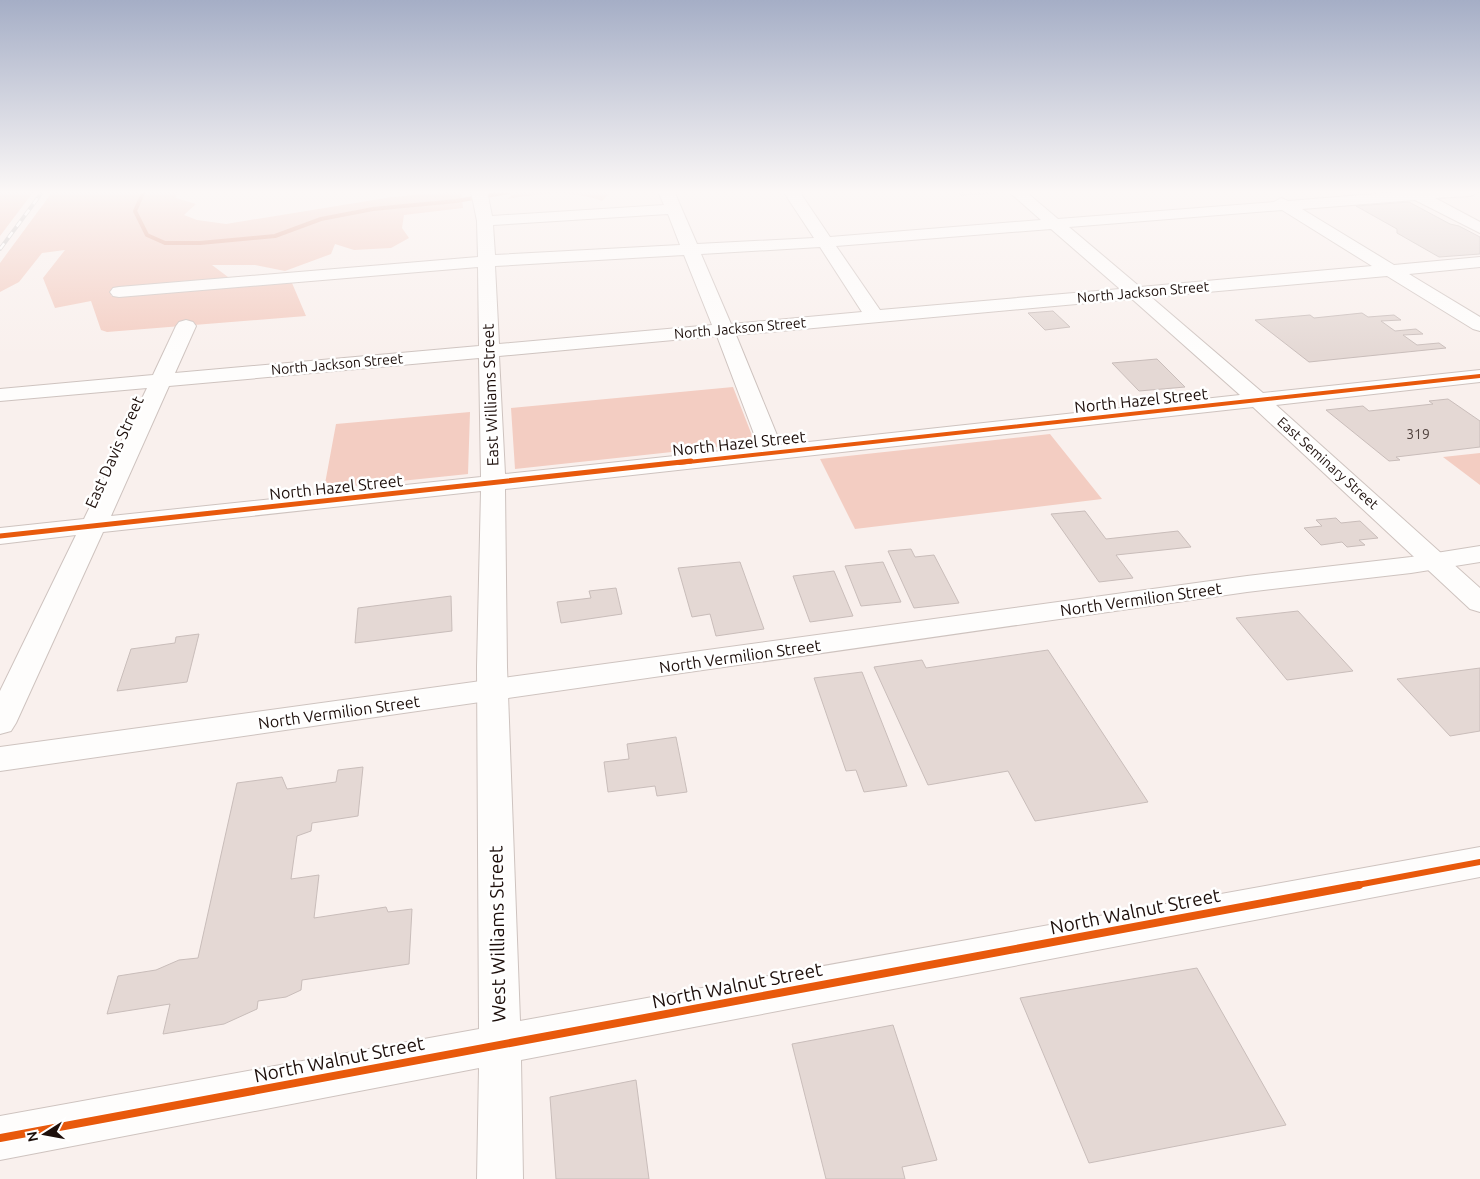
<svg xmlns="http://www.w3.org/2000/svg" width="1480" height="1179" viewBox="0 0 1480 1179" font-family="Ubuntu,sans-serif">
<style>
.green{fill:#f3cdc2}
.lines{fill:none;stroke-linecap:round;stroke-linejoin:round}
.stream{stroke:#e2a693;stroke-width:4}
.building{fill:#e4d8d4;stroke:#c9bdba}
.minor-casing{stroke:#cec3bf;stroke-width:2}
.major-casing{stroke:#cec3bf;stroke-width:2}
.minor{fill:#fefdfc;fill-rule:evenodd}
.major{fill:#fefdfc;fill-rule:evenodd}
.rail-casing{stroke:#c7c4c3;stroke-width:4}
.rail{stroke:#fff;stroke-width:2.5;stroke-dasharray:7;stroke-linecap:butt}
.cycleway-far3-casing{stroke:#fff;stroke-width:6}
.cycleway-far2-casing{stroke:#fff;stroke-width:8}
.cycleway-far1-casing{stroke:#fff;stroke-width:9}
.cycleway-casing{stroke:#fff;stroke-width:11}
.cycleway-far3{stroke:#e8590c;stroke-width:4}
.cycleway-far2{stroke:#e8590c;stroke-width:5}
.cycleway-far1{stroke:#e8590c;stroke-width:6}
.cycleway{stroke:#e8590c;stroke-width:8}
.labels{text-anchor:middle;stroke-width:5;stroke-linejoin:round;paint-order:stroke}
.far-street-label{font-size:14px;fill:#1d0f0b;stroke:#fff}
.number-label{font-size:14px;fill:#51433f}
.street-label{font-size:16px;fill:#1d0f0b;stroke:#fff}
.near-street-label{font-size:19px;fill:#1d0f0b;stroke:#fff}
</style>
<rect width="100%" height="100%" fill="#f9f0ed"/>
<path class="green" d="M0 191H34L0 236Z
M53 191H177L176 198 196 204 184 215 197 220 226 224 392 197 461 191 463 208 404 215 402 228 409 238 391 248 354 250 335 244 331 254 285 271 255 265H212L232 280 116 288 111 296 292 283 306 316 107 332 101 330 91 301 55 308 43 278 65 250 42 253 19 282 0 292V263Z
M518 191H612L602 201C568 189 541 194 507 199Z
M733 387 755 443 515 469 511 408Z
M470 412 468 474 324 489 336 424Z
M1050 434 1102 499 855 529 820 459Z
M1480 453V485L1443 457Z"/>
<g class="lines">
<path class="stream" d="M144 191 135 211 147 235 165 243H200L275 236 321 219 373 209 456 201 515 191"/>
</g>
<path class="building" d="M958 191H991L993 193 961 195Z
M1409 202 1450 224 1459 226 1480 237V254L1439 257 1397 233V229L1356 206Z
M1053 311 1070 327 1045 330 1028 313Z
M1362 313 1368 317 1394 315 1401 320 1381 321 1395 331 1416 329 1423 334 1403 335 1417 345 1439 343 1446 348 1309 362 1255 320 1310 315 1314 318Z
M1157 359 1185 387 1139 391 1112 363Z
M1448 399 1480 421V447L1396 457 1400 460 1389 461 1326 410 1363 406 1369 411 1433 404 1429 401Z
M1085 511 1106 539 1178 531 1191 547 1116 555 1133 578 1099 582 1051 514Z
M1336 518 1341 523 1360 521 1378 538 1359 540 1365 545 1347 547 1342 542 1321 545 1304 528 1322 526 1316 520Z
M911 549 915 557 934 555 959 603 914 608 888 551Z
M740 562 764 629 716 636 710 614 692 617 678 568Z
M883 562 901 602 861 606 845 566Z
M834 571 853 616 810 622 793 576Z
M616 588 622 614 561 623 557 602 591 598 589 591Z
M451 596 452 631 355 643 358 608Z
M1298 611 1353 671 1287 680 1236 618Z
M199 634 187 682 117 691 131 649 175 643 176 637Z
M1048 650 1148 802 1035 821 1008 771 928 785 874 667 922 660 926 668Z
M1480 668V731L1450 736 1397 679Z
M862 672 907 786 864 792 856 770 846 771 814 678Z
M676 737 687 792 657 796 655 786 608 792 604 762 629 759 627 744Z
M363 767 358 816 312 823 311 831 297 836 291 879 319 875 314 918 386 907 388 912 412 909 409 964 302 980 301 990 286 997 258 1001 257 1009 224 1024 163 1034 170 1004 107 1014 118 976 156 970 179 960 198 958 237 783 282 777 287 789 336 782 338 770Z
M1197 968 1286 1125 1089 1163 1020 998Z
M893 1025 937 1160 902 1167 905 1179H826L792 1044Z
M636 1080 649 1179H556L550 1097Z"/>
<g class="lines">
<defs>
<path id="minor" d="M471 191H487L492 216 664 205 658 191H674L697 244 814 238 783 191H799L830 237 1041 220 1008 191H1025L1058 219 1274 202 1281 198 1288 201 1412 191H1478L1475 194 1470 196 1435 198 1480 222V233L1415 200 1302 209 1394 265 1480 257V267L1409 274 1480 317V331L1473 329 1387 276 1151 297 1263 393 1480 370V382L1276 405 1480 588V612L1470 609 1253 407 505 489 507 667 520 1021 1480 847V877L521 1060 523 1179H477L479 1068 0 1160V1116L479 1029 477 667 481 491 103 532 16 723 11 731 0 734V691L76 535 0 544V528L84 519 147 388 0 401V389L153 375 176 326 179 322 186 320 193 322 196 326 175 373 479 346 478 267 119 297 113 296 110 292 113 288 119 287 478 257 477 221ZM1282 210 1372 266 1140 287 1069 227ZM668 214 680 245 495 255 493 225ZM1051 229 1120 289 880 310 836 246ZM820 247 862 312 731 324 701 254ZM684 255 712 325 499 344 495 266ZM1132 299 1240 395 781 445 736 335ZM717 336 759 447 505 474 499 356ZM479 358 481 477 111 516 169 386Z"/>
<path id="major" d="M1480 546V562L1411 573 1247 592 0 771V747L1247 576 1411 557Z"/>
</defs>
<use href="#minor" class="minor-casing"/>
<use href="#major" class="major-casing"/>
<use href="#minor" class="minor"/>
<use href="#major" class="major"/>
<defs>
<path id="rail" d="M0 249 43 191"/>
</defs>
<use href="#rail" class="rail-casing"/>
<use href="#rail" class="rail"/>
<defs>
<path id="cycleway-far3" d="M679 463 1480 376"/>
<path id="cycleway-far2" d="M0 536 691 461"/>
<path id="cycleway-far1" d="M1352 886 1480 862"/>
<path id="cycleway" d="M0 1138 1359 885"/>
</defs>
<use href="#cycleway-far3" class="cycleway-far3-casing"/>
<use href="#cycleway-far2" class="cycleway-far2-casing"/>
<use href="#cycleway-far1" class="cycleway-far1-casing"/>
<use href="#cycleway" class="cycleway-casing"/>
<use href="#cycleway-far3" class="cycleway-far3"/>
<use href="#cycleway-far2" class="cycleway-far2"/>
<use href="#cycleway-far1" class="cycleway-far1"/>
<use href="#cycleway" class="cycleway"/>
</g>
<linearGradient id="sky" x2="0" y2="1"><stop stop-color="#a5aec6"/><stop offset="0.54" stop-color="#fcf8f7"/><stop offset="1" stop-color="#fcf8f7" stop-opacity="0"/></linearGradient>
<rect width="1480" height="356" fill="url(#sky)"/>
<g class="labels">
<g class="far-street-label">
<text transform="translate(1143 292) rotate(-5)" y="5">North Jackson Street</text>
<text transform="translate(740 328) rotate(-5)" y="5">North Jackson Street</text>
<text transform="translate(337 364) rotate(-5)" y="5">North Jackson Street</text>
<text transform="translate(1328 463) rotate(42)" y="5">East Seminary Street</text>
</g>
<g class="number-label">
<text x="1418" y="439">319</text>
</g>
<g class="street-label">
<text transform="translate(490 395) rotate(-92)" y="6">East Williams Street</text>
<text transform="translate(1141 400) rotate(-6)" y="6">North Hazel Street</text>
<text transform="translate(739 443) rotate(-6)" y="6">North Hazel Street</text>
<text transform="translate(114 452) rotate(-66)" y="6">East Davis Street</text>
<text transform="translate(336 487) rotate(-6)" y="6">North Hazel Street</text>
<text transform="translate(1141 599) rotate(-8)" y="6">North Vermilion Street</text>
<text transform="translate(740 656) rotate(-8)" y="6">North Vermilion Street</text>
<text transform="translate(339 712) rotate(-8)" y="6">North Vermilion Street</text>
</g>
<g class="near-street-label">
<text transform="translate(1135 911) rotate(-11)" y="7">North Walnut Street</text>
<text transform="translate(497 934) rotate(-91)" y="7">West Williams Street</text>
<text transform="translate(737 985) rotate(-11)" y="7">North Walnut Street</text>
<text transform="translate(339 1059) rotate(-11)" y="7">North Walnut Street</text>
</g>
</g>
<g transform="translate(45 1134) rotate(259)" stroke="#ffffff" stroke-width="4" paint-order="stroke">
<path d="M0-4L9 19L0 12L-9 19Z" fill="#1d0f0b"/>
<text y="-8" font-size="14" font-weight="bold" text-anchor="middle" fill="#1d0f0b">N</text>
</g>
</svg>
